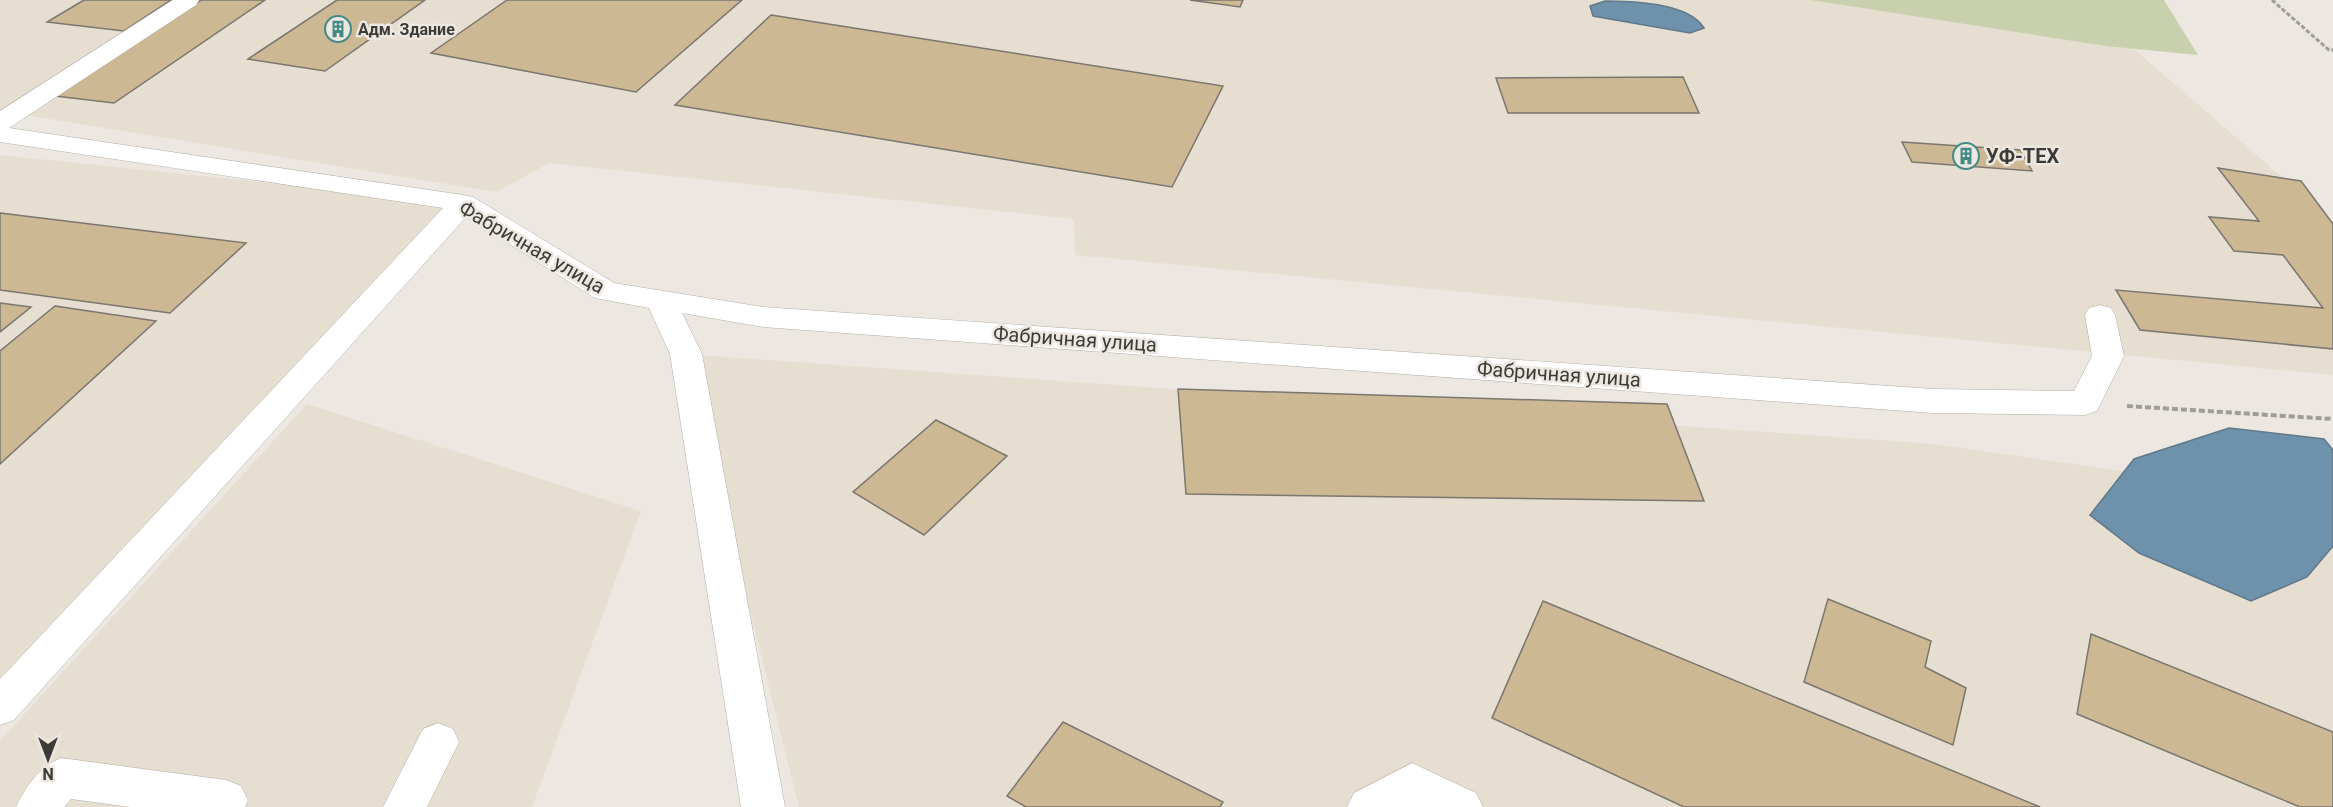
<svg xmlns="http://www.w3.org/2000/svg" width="2333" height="807" viewBox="0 0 2333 807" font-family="Roboto,sans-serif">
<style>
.built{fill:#e6ded0}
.green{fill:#c8d0ae}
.water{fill:#6f92ac;stroke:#607889;stroke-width:1.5}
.building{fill:#ccb893;stroke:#7a7670;stroke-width:1.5}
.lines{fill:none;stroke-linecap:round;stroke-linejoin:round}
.minor-casing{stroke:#b2aea7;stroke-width:1}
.path-far1{stroke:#a09d98;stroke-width:3;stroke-dasharray:4.5 2;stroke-linecap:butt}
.path{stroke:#a09d98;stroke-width:4;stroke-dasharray:6 3;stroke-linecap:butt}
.minor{fill:#fff;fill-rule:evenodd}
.labels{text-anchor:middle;stroke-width:5;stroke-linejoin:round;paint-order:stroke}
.far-poi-label{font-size:16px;font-weight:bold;fill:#3d3b38;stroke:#ece8e1;text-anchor:start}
.poi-label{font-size:20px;font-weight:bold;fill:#3d3b38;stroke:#ece8e1;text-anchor:start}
.street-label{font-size:20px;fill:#3d3b38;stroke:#ece8e1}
</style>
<rect width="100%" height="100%" fill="#ece8e1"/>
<path class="built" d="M0 0H1839L2127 43 2283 178 2333 239V375L1075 255 1074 219 549 163 496 192 0 111Z
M0 155 463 203 0 692Z
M686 354 1934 444 2333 501V807H799Z
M307 404 641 511 532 807H0V741Z"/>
<path class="green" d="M1811 0H2164L2198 55 2106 46Z"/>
<path class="water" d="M1605 1C1632 1 1689 3 1704 28L1690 33 1593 16 1590 6Z
M2229 428 2324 439 2333 450V546L2307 577 2251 601 2139 553 2090 515 2134 459Z"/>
<path class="building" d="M84 0H171L124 31 47 22Z
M201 0H265L114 103 55 96Z
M337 0H425L325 71 248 59Z
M507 0H742L636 92 431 53Z
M1190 0H1243L1240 7Z
M771 15 1223 86 1172 187 675 105Z
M1683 77 1699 113H1508L1496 78Z
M1902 142 2020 150 2032 171 1912 162Z
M2218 168 2301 181 2333 224V349L2140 330 2116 290 2323 308 2283 255 2234 251 2209 217 2259 221Z
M0 213 246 243 170 313 0 290Z
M0 303 31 307 0 332Z
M55 306 156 321 0 464V351Z
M1178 389 1667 404 1704 501 1186 494Z
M936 420 1007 456 924 535 853 492Z
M1828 599 1931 641 1925 667 1966 688 1953 745 1804 682Z
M1543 601 2040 807H1684L1492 718Z
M2091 634 2333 732V807H2300L2077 714Z
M1063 722 1223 802 1220 807H1026L1007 796Z"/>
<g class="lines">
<defs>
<path id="minor" d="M173 0H199L196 5 9 128 463 195 473 197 614 283 763 307 1933 389 2074 391 2092 356 2085 315 2089 308 2100 305 2111 308 2115 315 2124 356 2097 411 2085 415 1933 413 763 327 682 313 702 354 785 807H741L670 354 649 308 595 298 466 217 14 720 0 725V679L443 208 0 142V111Z
M438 723 453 729 459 742 427 807H383L423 729Z
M61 758 226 780 241 786 248 800 245 807H130L71 799 64 807H16C26 786 39 767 61 758Z
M1412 763 1476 793 1483 807H1347L1354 793Z"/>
</defs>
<use href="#minor" class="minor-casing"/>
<path class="path-far1" d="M2272 0 2329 50H2333"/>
<path class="path" d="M2127 406 2333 419"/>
<use href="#minor" class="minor"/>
</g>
<defs>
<symbol id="building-ring" viewBox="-11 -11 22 22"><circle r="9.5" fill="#ece8e1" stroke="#448b86" stroke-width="1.5"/><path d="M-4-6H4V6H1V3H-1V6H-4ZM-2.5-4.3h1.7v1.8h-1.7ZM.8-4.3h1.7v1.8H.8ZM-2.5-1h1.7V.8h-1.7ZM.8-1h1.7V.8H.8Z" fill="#448b86"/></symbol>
</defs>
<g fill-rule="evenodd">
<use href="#building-ring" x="323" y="14" width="30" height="30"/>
<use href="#building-ring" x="1951" y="141" width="30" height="30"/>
</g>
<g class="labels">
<g class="far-poi-label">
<text x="358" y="35">Адм. Здание</text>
</g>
<g class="poi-label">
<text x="1986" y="163">УФ-ТЕХ</text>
</g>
<g class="street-label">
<text transform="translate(532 247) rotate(30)" y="7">Фабричная улица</text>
<text transform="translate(1075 339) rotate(4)" y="7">Фабричная улица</text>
<text transform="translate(1559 374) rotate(4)" y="7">Фабричная улица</text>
</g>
</g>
<g transform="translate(48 759) rotate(180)" stroke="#ece8e1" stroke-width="4.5" paint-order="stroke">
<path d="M0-4.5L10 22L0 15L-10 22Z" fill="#3d3b38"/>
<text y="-9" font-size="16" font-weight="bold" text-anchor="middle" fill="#3d3b38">N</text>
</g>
</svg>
